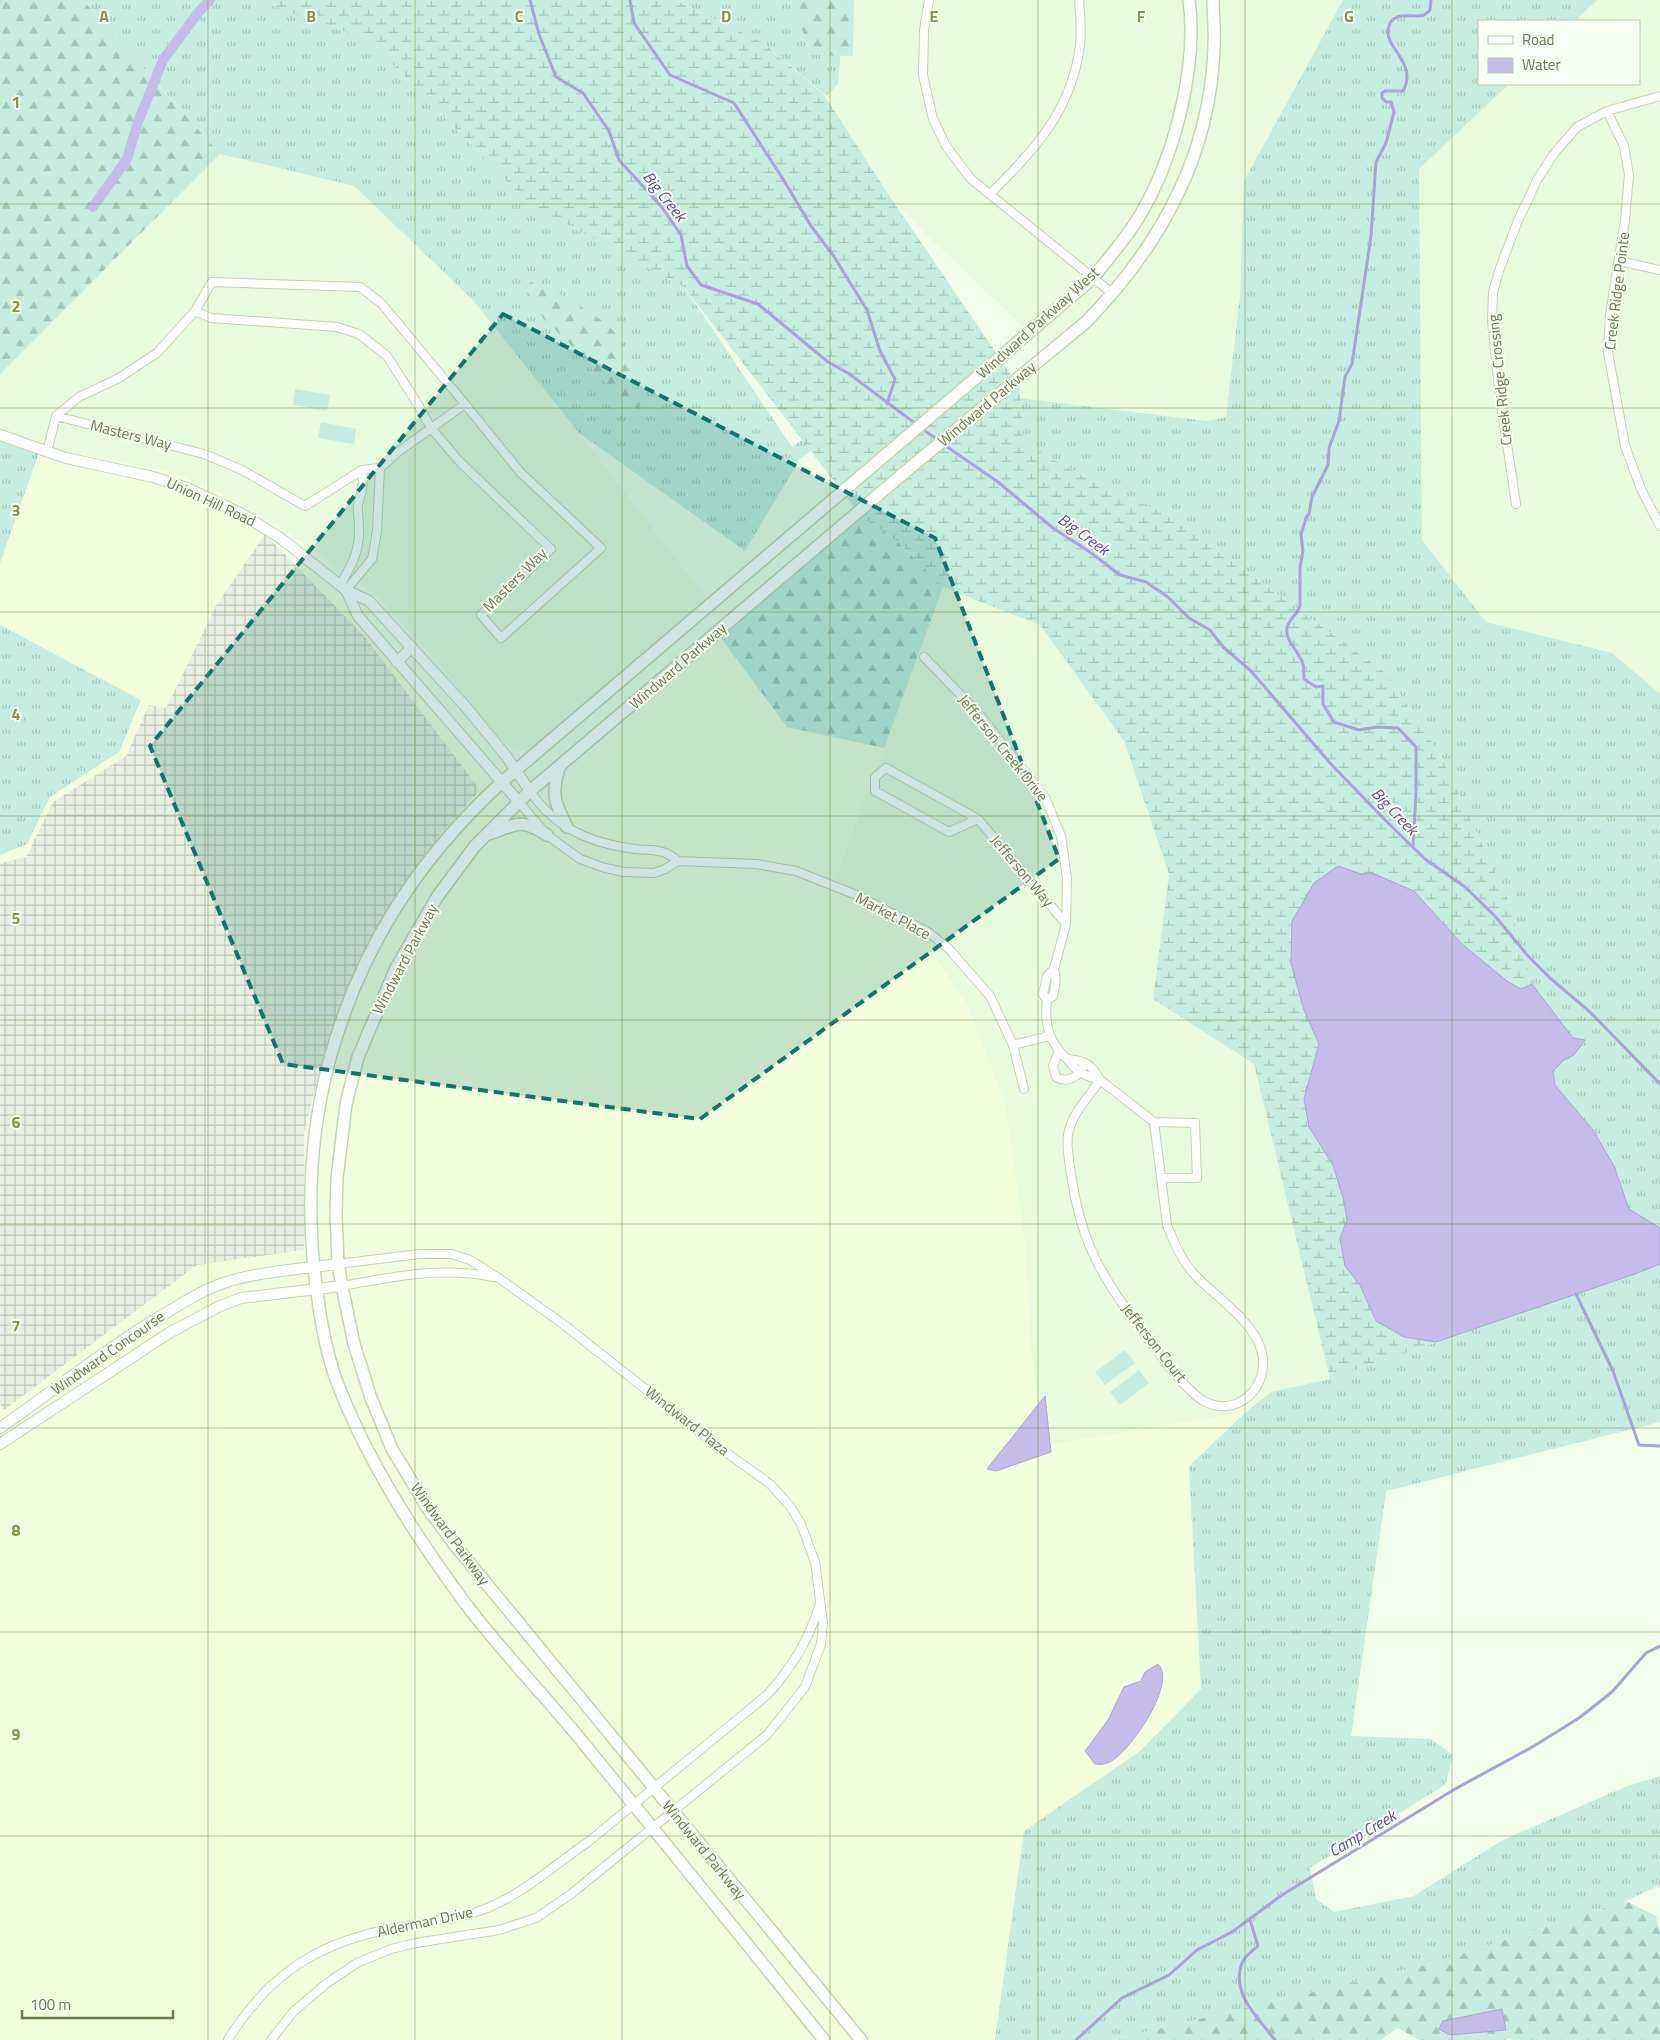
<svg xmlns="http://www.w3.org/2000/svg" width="1660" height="2040" viewBox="0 0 1660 2040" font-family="'Titillium Web',sans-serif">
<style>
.residential{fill:#e9fbdd}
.commercial{fill:#f3fedd}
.industrial{fill:url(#industrial-grid)}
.grass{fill:url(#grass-tufts)}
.forest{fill:url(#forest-firs)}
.wetland{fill:url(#wetland-marsh)}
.pitch{fill:#c6eddf}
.water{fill:#c5bcea;stroke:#ada1dc}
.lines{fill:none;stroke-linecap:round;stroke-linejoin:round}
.stream{stroke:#ada1dc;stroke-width:3}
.canal{stroke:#c5bcea;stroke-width:10}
.minor-casing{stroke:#c2d4b0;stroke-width:10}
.tertiary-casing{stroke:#c2d4b0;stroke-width:12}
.secondary-casing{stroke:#c2d7ad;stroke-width:14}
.minor{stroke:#fff;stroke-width:8}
.tertiary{stroke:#fff;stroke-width:10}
.secondary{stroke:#fff;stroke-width:11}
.marked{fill:#0f766e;fill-opacity:0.2;stroke:#0f766e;stroke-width:4;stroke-dasharray:10 6;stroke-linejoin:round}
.grid{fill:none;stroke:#7e984a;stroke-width:1;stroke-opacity:0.55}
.labels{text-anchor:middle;stroke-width:4;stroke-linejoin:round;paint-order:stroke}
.street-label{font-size:15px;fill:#677b4a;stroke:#f6fff1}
.water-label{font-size:16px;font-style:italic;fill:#5e4aa6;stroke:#f6fff1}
.grid-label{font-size:16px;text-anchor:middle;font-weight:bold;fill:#7e984a;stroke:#f6fff1;stroke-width:4;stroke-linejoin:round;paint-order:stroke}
</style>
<defs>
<pattern id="industrial-grid" width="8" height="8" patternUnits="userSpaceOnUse" patternTransform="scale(1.25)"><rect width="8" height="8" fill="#e8efe2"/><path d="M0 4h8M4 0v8" fill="none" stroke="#c0c7b9"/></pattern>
<pattern id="grass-tufts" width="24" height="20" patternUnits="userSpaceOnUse" patternTransform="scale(1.25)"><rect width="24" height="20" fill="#c6eddf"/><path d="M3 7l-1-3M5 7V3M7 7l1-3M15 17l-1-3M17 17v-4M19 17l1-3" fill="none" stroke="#a5c5b7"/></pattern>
<pattern id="forest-firs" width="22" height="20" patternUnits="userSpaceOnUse" patternTransform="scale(1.25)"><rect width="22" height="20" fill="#c6eddf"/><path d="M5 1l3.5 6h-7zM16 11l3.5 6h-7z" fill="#a5c5b7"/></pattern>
<pattern id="wetland-marsh" width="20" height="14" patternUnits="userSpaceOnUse" patternTransform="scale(1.25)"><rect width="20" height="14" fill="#c6eddf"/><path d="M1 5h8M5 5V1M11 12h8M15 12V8" fill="none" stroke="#a5c5b7"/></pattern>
</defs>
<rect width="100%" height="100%" fill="#f0feea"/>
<path class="residential" d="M845 0H1343L1244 181 1240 296 1226 417 1207 421 1019 398V386L1056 358 894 203 826 96 838 84Z
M1597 0H1660V694L1612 653 1486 622 1422 540 1419 169 1509 84H1639V21H1575Z
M220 154 354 186 472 299 579 433 707 599 534 748 516 751 504 743 430 654 377 596 327 559 278 526 254 515 222 494 172 472 41 447 0 431V374Z
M943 587 1040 625 1124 741 1169 874 1153 999 1254 1064 1330 1379 1271 1392 1246 1412 1042 1446 1031 1347 1025 1242 1005 1104 966 1001 902 911 835 880Z"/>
<path class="commercial" d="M41 447 172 472 222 494 254 515 259 532 302 565 330 591 410 683 481 770 521 828 717 633 787 727 884 748 835 880 902 911 966 1001 1005 1104 1025 1242 1031 1347 1042 1446 1246 1412 1189 1466 1201 1689 1140 1751 1024 1831 995 2040H0V855L27 844 50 797 119 752 141 700 0 625V563Z"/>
<path class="industrial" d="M265 534 364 636 480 790 438 837 383 917 341 1004 328 1039 304 1132V1250L197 1265 4 1410 0 1404V863L26 857 53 802 126 756 149 705 166 708 217 604Z"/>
<path class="grass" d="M83 0H263L268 4 369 40 529 204 684 287 792 447 838 414 870 408 901 418 946 463 959 465 973 453 1019 398 1207 421 1226 417 1240 296 1244 181 1343 0H1597L1575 21H1479V84H1509L1419 169 1422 540 1486 622 1612 653 1660 694V1228L1629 1209 1614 1166 1593 1130 1555 1085 1553 1071 1564 1060 1574 1055 1584 1040 1573 1039 1532 984 1509 902 1441 756 1386 673 1172 517 1091 480 1024 443 963 489 945 493 936 489 931 482 927 470 892 434 878 426H845L800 459 745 551 579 433 472 299 354 186 220 154Z
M675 0H845L838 84 826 96 762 42Z
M0 431 41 447 0 563Z
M0 625 141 700 119 752 50 797 27 844 0 855Z
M1660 1264V1422L1386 1491 1351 1736 1431 1739 1453 1755 1445 1785 1310 1868 1316 1899 1334 1912 1414 1896 1503 1840 1625 1787 1660 1776V1885L1626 1901 1430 1964 1111 2040H995L1024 1831 1140 1751 1201 1689 1189 1466 1246 1412 1271 1392 1330 1379 1635 1274Z"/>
<path class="forest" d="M0 0H83L220 154 0 374Z
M789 0H854L853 56 813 55Z
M533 281C560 294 618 322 627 351 630 360 629 369 631 378 634 390 642 398 639 410L632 413 569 343 543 318 531 301 529 284Z
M861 516 898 542 943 587 884 748 787 727 717 633Z
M1626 1901 1656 1916 1660 1933V2040H1512L1511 2038 1505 2040H1419L1398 2028 1380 2040H1111L1430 1964Z"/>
<path class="wetland" d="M263 0H675L762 42 825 96 894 203 1019 386 1024 443 1091 480 1172 517 1386 673 1441 756 1509 902 1532 984 1573 1038 1585 1040 1574 1055 1564 1060 1553 1071 1555 1085 1593 1130 1614 1166 1629 1209 1660 1228V1264L1635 1274 1330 1379 1254 1064 1153 999 1169 874 1124 741 1040 625 943 587 898 542 861 516 684 287 529 204 369 40 267 4Z"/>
<path class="pitch" d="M295 389 330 395 327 411 293 405Z
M321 422 356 429 354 444 318 438Z
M1125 1350 1135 1363 1105 1385 1095 1372Z
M1139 1370 1149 1383 1120 1405 1110 1392Z"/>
<path class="water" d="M1338 866 1361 874 1372 873 1414 891 1462 944 1507 981 1521 989 1532 984 1573 1038 1585 1040 1574 1055 1564 1060 1553 1071 1555 1085 1593 1130 1614 1166 1629 1209 1660 1228V1264L1635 1274 1436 1342 1404 1337 1376 1321 1360 1285 1345 1266 1340 1238 1347 1220 1344 1201 1333 1165 1309 1127 1304 1099 1319 1044 1304 1010 1291 963 1292 921 1314 883Z
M1045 1396 1051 1452 996 1471 987 1469Z
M1158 1664C1177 1683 1132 1748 1113 1760 1107 1764 1102 1765 1095 1764L1085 1751 1108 1720 1124 1687 1141 1681 1145 1672Z
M1502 2009 1506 2030 1450 2035 1439 2029 1443 2021Z"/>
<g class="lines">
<path class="stream" d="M530 0 539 34 556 77 583 93 609 131 619 160 661 206 681 235 687 266 701 285 758 304 828 362 848 373 916 424
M630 0 634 23 670 75 734 103 783 179 811 226 833 255 867 310 880 351 895 379 887 404
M921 428 938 440
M943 444 998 482 1053 528 1087 550 1120 575 1146 582 1168 597 1189 618 1210 630 1223 647 1251 671 1330 763 1385 820 1425 859 1465 887 1495 916 1528 956 1550 978 1590 1012 1660 1084
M1413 847 1416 792V747L1398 728 1377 727 1359 730 1334 722 1323 704V686L1316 687 1304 679C1304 674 1304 668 1303 664 1300 652 1285 642 1287 628 1289 618 1299 614 1300 605V567L1303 551 1301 535 1306 518 1309 514 1312 497 1328 465 1329 448 1339 421 1345 377 1352 364 1371 236 1376 162 1386 143 1394 112 1391 102H1386L1382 98V93L1385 91H1403C1418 64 1386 49 1388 30 1391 8 1414 19 1424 15 1426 14 1428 12 1430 10L1431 0
M1576 1294 1613 1371 1639 1445 1660 1446
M1250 1920 1258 1946C1253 1950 1245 1956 1242 1963 1230 1993 1259 2019 1275 2040
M1076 2040 1122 1998 1169 1975 1197 1950 1232 1932 1282 1895 1455 1789 1534 1746 1579 1718 1612 1692 1646 1653 1660 1646"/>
<path class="canal" d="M93 207 127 159 138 122 163 60 197 14 210 0"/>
<defs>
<path id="minor" d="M929 0 924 30 923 75 933 119 946 146 971 179 1113 294
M1607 111 1624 146 1629 175 1625 220 1610 315 1608 352 1625 446 1641 489 1660 526
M990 194C1035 149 1071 112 1080 46 1082 31 1080 15 1079 0
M1619 261 1660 270
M56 416 204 454 242 470 305 506 362 470 380 468 398 452 465 404
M47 452 56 416 79 397 119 378 157 353 195 311 212 282 360 287 381 303 465 404 520 472 601 548 501 638 481 615 551 549 459 461 431 428 417 403 387 356 359 334 337 327 211 318 195 311
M1516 504 1500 398 1492 322 1493 292 1500 268 1517 223 1537 180 1553 155 1577 127 1607 111 1660 96
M340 585C352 565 360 551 359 527 359 520 357 511 358 504 362 490 364 485 362 470
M346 590 372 559 377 531 380 468
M924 657 979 714 1045 797 1061 836 1067 878 1066 924 1054 969
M886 768 978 819 949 832 875 791V777Z
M530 791C556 829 590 843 635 849 653 851 663 848 678 861
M519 802 547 835 580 859 605 868 624 872 654 873 665 869 678 861 756 864 796 871 859 896 928 932 949 949 990 996 1013 1045 1024 1089
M978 819 1066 924
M1054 969C1057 979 1055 986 1053 996L1047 1000 1043 994 1047 976Z
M1047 1000C1044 1025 1049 1042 1067 1059
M1013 1045 1049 1036
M1059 1051 1053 1066 1056 1077C1065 1083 1077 1078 1082 1069
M1067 1059C1085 1060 1092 1065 1100 1080 1086 1076 1076 1072 1067 1059Z
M1100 1080 1154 1122 1167 1225C1174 1242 1181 1260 1194 1274 1214 1296 1256 1322 1262 1353 1270 1388 1235 1420 1202 1400 1184 1388 1165 1361 1152 1344 1109 1286 1083 1253 1072 1180 1070 1165 1066 1149 1068 1135 1071 1114 1089 1097 1100 1080Z
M1154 1122 1195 1123 1197 1178H1161
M342 1286C392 1277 443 1266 493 1277
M228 2040C234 2029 242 2019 250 2009 288 1961 335 1939 395 1928 428 1921 463 1920 494 1905 529 1889 557 1863 588 1842L767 1695C791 1669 809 1640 819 1606
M271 2040 293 2012 327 1983 357 1963 391 1949 416 1943 499 1930 536 1918 571 1894 767 1735 805 1687 821 1644 823 1623 815 1562 801 1524 790 1506 770 1484 720 1448 563 1324 500 1279 470 1260 452 1254H419L338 1264"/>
<path id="tertiary" d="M0 435 66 458 153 477 187 488 240 513 279 537 346 590 369 601 466 707 506 756 530 791
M346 590 358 616 519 802
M397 662 412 647
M0 1428C53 1391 104 1350 159 1317 181 1304 202 1290 226 1282 262 1271 301 1269 338 1264
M0 1444 169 1333 218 1307 241 1298 342 1286"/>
<path id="secondary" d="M559 768C551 795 555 803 567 827
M489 834C518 824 520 818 547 835
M824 2040C745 1941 665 1843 585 1745 546 1697 502 1652 465 1603 415 1535 369 1464 338 1385 329 1362 324 1337 320 1313 306 1229 307 1145 329 1062 359 950 417 860 502 782L1093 278C1109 257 1131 233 1143 210 1175 154 1198 64 1189 0
M861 2040 454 1544 426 1506 406 1472 392 1449 371 1398 354 1344 342 1286 338 1264 336 1214 337 1178 346 1104 358 1057 396 968 437 897 475 846 530 791 905 472 1086 322C1161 245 1211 155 1214 46 1215 31 1213 15 1213 0"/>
</defs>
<use href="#minor" class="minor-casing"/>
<use href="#tertiary" class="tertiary-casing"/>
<use href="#secondary" class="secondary-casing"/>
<use href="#minor" class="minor"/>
<use href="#tertiary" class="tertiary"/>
<use href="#secondary" class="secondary"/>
</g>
<path class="marked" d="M503 314 935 538 1059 859 700 1119 283 1064 150 746Z"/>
<path class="grid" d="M208 0V2040M415 0V2040M622 0V2040M830 0V2040M1038 0V2040M1245 0V2040M1452 0V2040M0 204H1660M0 408H1660M0 612H1660M0 816H1660M0 1020H1660M0 1224H1660M0 1428H1660M0 1632H1660M0 1836H1660"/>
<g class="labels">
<g class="street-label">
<text transform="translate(1617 291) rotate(-83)" y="5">Creek Ridge Pointe</text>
<text transform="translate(1038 323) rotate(-42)" y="5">Windward Parkway West</text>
<text transform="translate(1500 380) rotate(-96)" y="5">Creek Ridge Crossing</text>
<text transform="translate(987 404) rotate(-40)" y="5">Windward Parkway</text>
<text transform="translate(131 435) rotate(14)" y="5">Masters Way</text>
<text transform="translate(211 502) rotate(25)" y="5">Union Hill Road</text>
<text transform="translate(515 580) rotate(-45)" y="5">Masters Way</text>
<text transform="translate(678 666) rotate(-41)" y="5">Windward Parkway</text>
<text transform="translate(1003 748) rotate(51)" y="5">Jefferson Creek Drive</text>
<text transform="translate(1022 871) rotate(50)" y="5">Jefferson Way</text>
<text transform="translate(893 916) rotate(28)" y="5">Market Place</text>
<text transform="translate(405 959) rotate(-62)" y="5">Windward Parkway</text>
<text transform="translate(1154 1343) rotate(52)" y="5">Jefferson Court</text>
<text transform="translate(108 1353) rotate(-35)" y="5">Windward Concourse</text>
<text transform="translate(687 1421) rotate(38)" y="5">Windward Plaza</text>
<text transform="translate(450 1534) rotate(54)" y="5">Windward Parkway</text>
<text transform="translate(704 1850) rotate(51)" y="5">Windward Parkway</text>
<text transform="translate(425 1922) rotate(-12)" y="5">Alderman Drive</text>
</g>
<g class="water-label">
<text transform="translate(665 196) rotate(51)" y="6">Big Creek</text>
<text transform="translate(1084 534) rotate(36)" y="6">Big Creek</text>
<text transform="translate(1395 811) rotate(46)" y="6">Big Creek</text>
<text transform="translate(1362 1833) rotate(-31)" y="6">Camp Creek</text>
</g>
</g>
<g class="grid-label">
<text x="104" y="22">A</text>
<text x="311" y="22">B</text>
<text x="519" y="22">C</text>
<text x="726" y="22">D</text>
<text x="934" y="22">E</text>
<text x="1141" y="22">F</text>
<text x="1349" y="22">G</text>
<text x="16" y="108">1</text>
<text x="16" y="312">2</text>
<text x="16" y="516">3</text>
<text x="16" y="720">4</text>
<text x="16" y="924">5</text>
<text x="16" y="1128">6</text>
<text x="16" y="1332">7</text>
<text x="16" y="1536">8</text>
<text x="16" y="1740">9</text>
</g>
<rect x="1478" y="20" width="162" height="65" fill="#f6fff1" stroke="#bdcaae"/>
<rect x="1488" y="36" width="25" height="8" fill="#ffffff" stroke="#bdcaae"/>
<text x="1522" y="45" font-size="15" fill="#677b4a">Road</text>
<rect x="1488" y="58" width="25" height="15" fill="#c5bcea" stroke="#bdcaae"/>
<text x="1522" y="70" font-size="15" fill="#677b4a">Water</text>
<path d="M22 2010v8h151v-8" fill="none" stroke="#677b4a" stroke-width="2.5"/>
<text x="30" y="2010" font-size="15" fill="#677b4a" stroke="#f6fff1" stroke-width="4" paint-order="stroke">100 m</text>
</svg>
